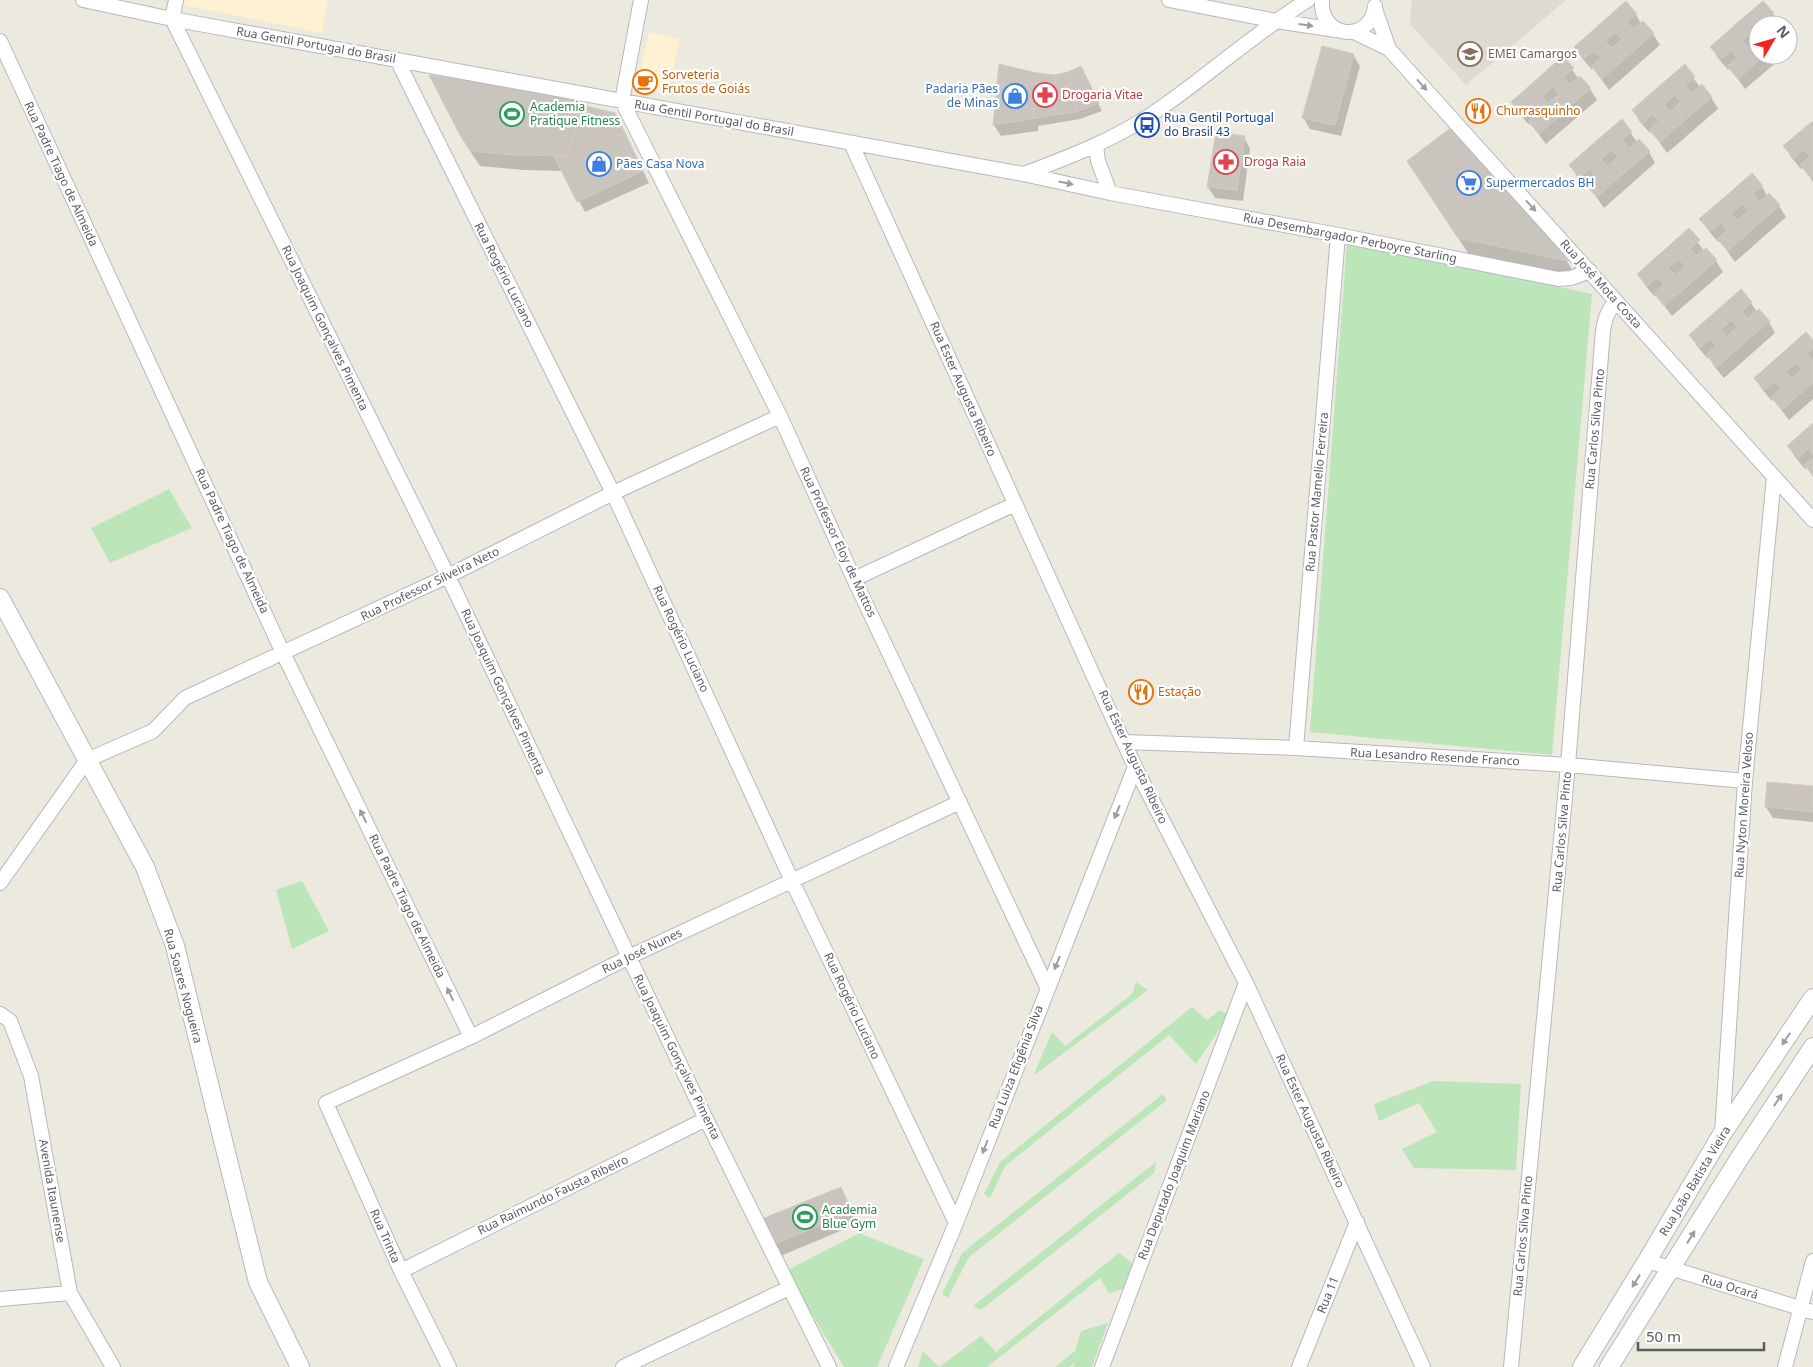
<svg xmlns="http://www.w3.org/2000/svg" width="1813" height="1367" viewBox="0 0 1813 1367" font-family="'Noto Sans',sans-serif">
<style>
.commercial{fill:#fff1d2}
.education{fill:#dedad0}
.green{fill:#bde5ba}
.shadow{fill:#0003}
.building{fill:#c9c5be;stroke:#d1cabe}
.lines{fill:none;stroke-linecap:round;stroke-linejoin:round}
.minor-casing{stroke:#b5b8bd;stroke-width:16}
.tertiary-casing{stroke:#b5b8bd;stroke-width:20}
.minor{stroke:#fff;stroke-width:14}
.tertiary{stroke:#fff;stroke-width:18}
.oneway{fill:#9b9ea0}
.labels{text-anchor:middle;stroke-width:4.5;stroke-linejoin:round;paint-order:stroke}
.street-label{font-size:12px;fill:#585d61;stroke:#fff}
.education-label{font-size:12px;fill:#785e54;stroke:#fff;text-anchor:start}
.food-label{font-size:12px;fill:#c56008;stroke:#fff;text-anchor:start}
.shop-label{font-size:12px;fill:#366cbe;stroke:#fff;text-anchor:start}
.health-label{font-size:12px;fill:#be3a42;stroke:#fff;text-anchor:start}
.leisure-label{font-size:12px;fill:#27864d;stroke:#fff;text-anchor:start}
.transit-label{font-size:12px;fill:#164399;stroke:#fff;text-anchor:start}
</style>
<rect width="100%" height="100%" fill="#ece9df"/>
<path class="commercial" d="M185 0H328L322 33 184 5Z
M649 32 680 39 667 94 636 88Z"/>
<path class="education" d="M1412 0H1566L1466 85 1410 24Z"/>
<path class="green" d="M1347 242 1592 294 1552 755 1310 732Z
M169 489 192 528 110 563 91 528Z
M302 881 329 931 292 949 276 890Z
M1136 982 1148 990 1033 1076 1052 1032 1065 1046 1132 994Z
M1192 1007 1207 1020 1220 1010 1229 1015 1196 1064 1169 1035 1005 1166 990 1198 984 1194 1000 1162Z
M1433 1081 1521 1084 1516 1170 1414 1168 1402 1149 1437 1132 1419 1103 1379 1121 1374 1104Z
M1163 1094 1167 1100 969 1257 948 1298 942 1294 962 1253Z
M1156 1162 1154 1173 981 1310 973 1306Z
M859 1233 924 1259 877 1367H844L786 1271Z
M1119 1253 1135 1265 1127 1288 1109 1293 1100 1278 987 1367H918L923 1351 939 1367 981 1336 996 1352Z
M1108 1323 1092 1367H1073L1075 1362 1069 1367H1055L1075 1351 1081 1331Z"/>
<path class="shadow" d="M1636 14 1641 24 1643 22 1653 34 1660 45 1609 90 1593 68 1592 70 1582 58 1575 47Z
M1773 14 1778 24 1780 22 1782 25H1758V55H1785L1745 89 1730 68 1728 70 1718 58 1712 47Z
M1788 32 1796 45 1788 52Z
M1353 55 1360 66 1341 136 1310 129 1303 117Z
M1563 58 1579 79 1590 89 1597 100 1546 144 1530 123 1529 125 1519 113 1512 102Z
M1000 65 1037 74 1056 76 1084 75 1102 111 1080 119 1038 126V131L1001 136 994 125Z
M1684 66 1700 87 1711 97 1718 109 1667 153 1652 132 1650 133 1640 122 1634 111Z
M573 95 579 106 621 126 649 183 585 212 563 171 523 170 480 166 470 151Z
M1622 121 1637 142 1649 152 1655 163 1604 208 1589 187 1587 188 1577 177 1571 165Z
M1813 121V182L1803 167 1801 169 1791 157 1785 146Z
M1456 125 1567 261 1575 275 1468 253 1418 177Z
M1244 137 1250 149 1243 201 1215 198 1208 187Z
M1762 186 1767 196 1769 195 1779 206 1786 217 1735 262 1719 240 1718 242 1708 230 1701 219Z
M1689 230 1704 251 1716 261 1723 272 1672 316 1656 295 1655 297 1645 285 1638 274Z
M1751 303 1757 312 1769 322 1775 333 1724 378 1714 366 1709 357 1707 358 1697 346 1691 335Z
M1813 342V399L1789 420 1773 399 1772 401 1762 389 1755 378Z
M1813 425V477L1807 467 1805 469 1795 457 1789 446Z
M1813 787V822L1773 818 1766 807Z
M841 1189 857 1224 778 1257 759 1222Z"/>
<path class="building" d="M1626 1 1637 14 1627 22 1633 29 1643 21 1654 33 1628 56 1617 44 1622 39 1616 32 1611 36 1600 24Z
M1763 1 1774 13 1764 22 1766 25H1758V38L1753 32 1747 36 1736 24Z
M1600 24 1611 36 1605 41 1612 48 1617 44 1628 56 1602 79 1591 66 1601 58 1594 51 1584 59 1574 47Z
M1736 24 1747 36 1742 41 1748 48 1754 43 1758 49V55L1764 56 1738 79 1727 66 1737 58 1731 50 1721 59 1710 47Z
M1322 46 1354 54 1335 125 1302 118Z
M1563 56 1574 68 1564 77 1570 84 1580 76 1591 88 1565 111 1554 98 1559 94 1553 87 1548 91 1537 79Z
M999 64 1037 73 1032 119 993 125Z
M1685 64 1695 77 1685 86 1692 93 1702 84 1712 97 1686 119 1675 107 1681 102 1675 95 1669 100 1658 87Z
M1081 66 1099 103 1076 112 1068 72Z
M1068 72 1076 112 1056 115 1055 75Z
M1037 73 1055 75 1056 115 1032 119Z
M429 75 573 93 577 124 566 156 513 155 470 151 460 135Z
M1537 79 1548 91 1542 96 1548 103 1554 98 1565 111 1539 134 1528 121 1538 113 1532 106 1521 114 1511 102Z
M1658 87 1669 100 1664 104 1670 112 1675 107 1686 119 1660 142 1649 130 1659 121 1653 114 1643 123 1632 110Z
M574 103 615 113 625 133 566 156 577 124Z
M1622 119 1632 132 1622 140 1629 148 1639 139 1650 151 1623 174 1613 162 1618 157 1611 150 1606 155 1595 142Z
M1810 123 1813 127V176L1811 178 1800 165 1810 157 1804 149 1794 158 1783 146Z
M1456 124 1568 261 1458 238 1407 161Z
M1216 132 1245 136 1237 190 1207 187Z
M625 133 643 171 577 202 554 156H566Z
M1595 142 1606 155 1601 159 1607 166 1613 162 1623 174 1597 197 1586 185 1596 176 1590 169 1580 178 1569 165Z
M1752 173 1763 186 1753 194 1759 202 1769 193 1780 205 1754 228 1743 216 1748 211 1742 204 1737 209 1726 196Z
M1726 196 1737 209 1731 213 1738 220 1743 216 1754 228 1728 251 1717 239 1727 230 1721 223 1710 231 1699 219Z
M1689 228 1700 240 1690 249 1696 256 1706 248 1717 260 1691 283 1680 271 1685 266 1679 259 1674 263 1663 251Z
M1663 251 1674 263 1668 268 1675 275 1680 271 1691 283 1664 306 1654 293 1664 285 1657 278 1647 286 1637 274Z
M1741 289 1752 302 1742 311 1748 318 1759 309 1770 321 1743 344 1732 332 1738 327 1731 320 1726 325 1715 312Z
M1715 312 1726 325 1721 329 1727 337 1732 332 1743 344 1717 367 1706 355 1716 346 1710 339 1700 348 1689 335Z
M1806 332 1813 340V348L1807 353 1813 360V383L1808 387 1797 374 1802 370 1796 363 1791 367 1780 355Z
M1780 355 1791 367 1786 372 1792 379 1797 374 1808 387 1782 410 1771 397 1781 389 1775 382 1765 390 1754 378Z
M1813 423V455L1808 449 1798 458 1787 446Z
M1813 458V475L1804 465Z
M1767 782 1813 786V812L1765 807Z
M841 1187 852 1212 770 1246 757 1221Z"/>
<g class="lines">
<defs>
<path id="minor" d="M83 0 172 19 1023 174 1110 193 1338 235 1558 279 1571 278 1590 271
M641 0 622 101 780 416 854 579 1047 987
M1169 0 1276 21 1336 30
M1322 0C1319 39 1371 44 1375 6
M1375 9 1389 49 1813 520
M172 19 448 576 706 1119 829 1367
M172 19 176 0
M1354 32 1389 49
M0 41 283 653 471 1037
M397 60 613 493 792 881 956 1223
M851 143 1135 767 1246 983 1423 1367
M1096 145 1098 161 1110 193
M1024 174C1069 157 1114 140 1155 112 1207 77 1254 33 1308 0
M854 579 1015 504
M1125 742 1296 748 1568 765 1745 781
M1296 748 1338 235
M0 883 87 760 153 731 185 698 448 576 613 493 780 416
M0 1014 10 1021 31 1076 70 1293 113 1367
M1722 1134 1745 781 1774 477
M1647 1261 1813 1312
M401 1271 706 1119
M0 1299 70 1293
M449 1367 401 1271 326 1103 471 1037 629 957 960 802
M623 1367 789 1288
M896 1367 956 1223 1135 767
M1102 1367 1246 983
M1299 1367 1357 1222
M1511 1367 1568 765 1603 331C1605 318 1608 310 1616 301
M1785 1367 1813 1261"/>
<path id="tertiary" d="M0 598 145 867 175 946 258 1282 300 1367
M1582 1367 1647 1261 1722 1134 1813 998
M1609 1367 1739 1159 1813 1047"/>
</defs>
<use href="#minor" class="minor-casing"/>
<use href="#tertiary" class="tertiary-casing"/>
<use href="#minor" class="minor"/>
<use href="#tertiary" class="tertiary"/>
</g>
<defs><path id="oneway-solid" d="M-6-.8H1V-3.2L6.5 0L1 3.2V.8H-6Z" transform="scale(1.25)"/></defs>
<g class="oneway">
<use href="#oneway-solid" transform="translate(1306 25) rotate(8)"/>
<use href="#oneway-solid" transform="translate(1422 85) rotate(48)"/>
<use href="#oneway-solid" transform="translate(1066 183) rotate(12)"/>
<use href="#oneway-solid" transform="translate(1531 206) rotate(48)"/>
<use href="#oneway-solid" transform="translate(1117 812) rotate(112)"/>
<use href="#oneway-solid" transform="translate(363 816) rotate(-116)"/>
<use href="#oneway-solid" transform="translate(1057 963) rotate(112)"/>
<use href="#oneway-solid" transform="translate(450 994) rotate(-116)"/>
<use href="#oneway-solid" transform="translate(1786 1039) rotate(124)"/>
<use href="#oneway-solid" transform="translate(1778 1100) rotate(-56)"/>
<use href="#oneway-solid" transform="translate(985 1147) rotate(111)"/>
<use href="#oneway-solid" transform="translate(1691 1237) rotate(-58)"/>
<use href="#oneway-solid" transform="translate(1636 1281) rotate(122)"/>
</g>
<defs>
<symbol id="school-ring" viewBox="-11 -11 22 22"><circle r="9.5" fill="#fff" stroke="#8d6e63" stroke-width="1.5"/><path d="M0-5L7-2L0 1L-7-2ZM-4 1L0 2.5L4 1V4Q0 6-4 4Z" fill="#8d6e63"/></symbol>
<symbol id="cafe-ring" viewBox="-11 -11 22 22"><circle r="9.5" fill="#fff" stroke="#e8710a" stroke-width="1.5"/><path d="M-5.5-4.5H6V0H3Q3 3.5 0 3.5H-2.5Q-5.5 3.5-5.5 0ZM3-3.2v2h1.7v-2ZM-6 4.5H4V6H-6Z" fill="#e8710a"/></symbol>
<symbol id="pharmacy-ring" viewBox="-11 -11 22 22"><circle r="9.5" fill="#fff" stroke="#e0444e" stroke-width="1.5"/><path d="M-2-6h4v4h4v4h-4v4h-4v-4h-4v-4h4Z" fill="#e0444e"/></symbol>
<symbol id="shop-ring" viewBox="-11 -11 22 22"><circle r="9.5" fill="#fff" stroke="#3f7fe0" stroke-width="1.5"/><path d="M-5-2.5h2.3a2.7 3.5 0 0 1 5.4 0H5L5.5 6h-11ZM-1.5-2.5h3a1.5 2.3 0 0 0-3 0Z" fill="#3f7fe0"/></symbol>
<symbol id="restaurant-ring" viewBox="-11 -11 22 22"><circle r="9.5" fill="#fff" stroke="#e8710a" stroke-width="1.5"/><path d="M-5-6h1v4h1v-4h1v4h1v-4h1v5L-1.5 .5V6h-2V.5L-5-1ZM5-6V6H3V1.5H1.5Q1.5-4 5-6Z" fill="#e8710a"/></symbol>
<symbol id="stadium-ring" viewBox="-11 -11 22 22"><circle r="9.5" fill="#fff" stroke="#2e9e5b" stroke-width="1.5"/><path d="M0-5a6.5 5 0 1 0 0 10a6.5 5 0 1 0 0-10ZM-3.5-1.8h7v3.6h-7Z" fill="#2e9e5b"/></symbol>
<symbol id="bus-ring" viewBox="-11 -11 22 22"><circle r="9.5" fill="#fff" stroke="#1a4fb4" stroke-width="1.5"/><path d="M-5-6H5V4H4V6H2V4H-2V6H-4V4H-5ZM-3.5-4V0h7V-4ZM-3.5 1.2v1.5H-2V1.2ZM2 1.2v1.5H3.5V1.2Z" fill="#1a4fb4"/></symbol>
<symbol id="supermarket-ring" viewBox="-11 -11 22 22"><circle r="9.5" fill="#fff" stroke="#3f7fe0" stroke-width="1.5"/><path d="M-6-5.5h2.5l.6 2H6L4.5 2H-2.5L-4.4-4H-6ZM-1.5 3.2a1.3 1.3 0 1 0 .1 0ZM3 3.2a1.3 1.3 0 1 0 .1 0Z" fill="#3f7fe0"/></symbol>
</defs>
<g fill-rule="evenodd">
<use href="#school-ring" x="1456" y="40" width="28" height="28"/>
<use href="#cafe-ring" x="631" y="68" width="28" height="28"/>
<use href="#pharmacy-ring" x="1031" y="81" width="28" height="28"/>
<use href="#shop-ring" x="1001" y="82" width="28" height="28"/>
<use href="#restaurant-ring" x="1464" y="97" width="28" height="28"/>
<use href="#stadium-ring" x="498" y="100" width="28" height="28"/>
<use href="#bus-ring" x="1133" y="111" width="28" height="28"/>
<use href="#pharmacy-ring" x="1212" y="148" width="28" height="28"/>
<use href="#shop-ring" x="585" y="150" width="28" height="28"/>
<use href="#supermarket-ring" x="1455" y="169" width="28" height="28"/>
<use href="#restaurant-ring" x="1127" y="678" width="28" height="28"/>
<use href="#stadium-ring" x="791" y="1203" width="28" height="28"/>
</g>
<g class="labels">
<g class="street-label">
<text transform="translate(316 45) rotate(10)" y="4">Rua Gentil Portugal do Brasil</text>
<text transform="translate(714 118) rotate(10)" y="4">Rua Gentil Portugal do Brasil</text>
<text transform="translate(61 174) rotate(65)" y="4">Rua Padre Tiago de Almeida</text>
<text transform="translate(1350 238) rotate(11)" y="4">Rua Desembargador Perboyre Starling</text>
<text transform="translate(504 275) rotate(63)" y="4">Rua Rogério Luciano</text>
<text transform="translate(1601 284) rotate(48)" y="4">Rua José Mota Costa</text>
<text transform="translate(325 328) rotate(64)" y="4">Rua Joaquim Gonçalves Pimenta</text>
<text transform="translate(963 389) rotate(66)" y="4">Rua Ester Augusta Ribeiro</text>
<text transform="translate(1595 429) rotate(-85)" y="4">Rua Carlos Silva Pinto</text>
<text transform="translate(1317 492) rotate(-85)" y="4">Rua Pastor Mamelio Ferreira</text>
<text transform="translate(232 541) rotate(65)" y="4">Rua Padre Tiago de Almeida</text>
<text transform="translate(838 542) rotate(65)" y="4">Rua Professor Eloy de Mattos</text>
<text transform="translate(430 584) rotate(-26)" y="4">Rua Professor Silveira Neto</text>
<text transform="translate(681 639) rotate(65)" y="4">Rua Rogério Luciano</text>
<text transform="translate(503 692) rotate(65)" y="4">Rua Joaquim Gonçalves Pimenta</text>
<text transform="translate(1133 757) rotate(65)" y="4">Rua Ester Augusta Ribeiro</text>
<text transform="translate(1435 757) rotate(3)" y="4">Rua Lesandro Resende Franco</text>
<text transform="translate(1744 805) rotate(-86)" y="4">Rua Nyton Moreira Veloso</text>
<text transform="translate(1562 832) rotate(-85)" y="4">Rua Carlos Silva Pinto</text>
<text transform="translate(407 906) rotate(64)" y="4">Rua Padre Tiago de Almeida</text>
<text transform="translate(642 951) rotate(-26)" y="4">Rua José Nunes</text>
<text transform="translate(183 986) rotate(75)" y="4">Rua Soares Nogueira</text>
<text transform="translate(852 1006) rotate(65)" y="4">Rua Rogério Luciano</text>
<text transform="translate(677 1057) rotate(64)" y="4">Rua Joaquim Gonçalves Pimenta</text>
<text transform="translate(1016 1067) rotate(-69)" y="4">Rua Luiza Efigênia Silva</text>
<text transform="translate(1310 1121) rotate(65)" y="4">Rua Ester Augusta Ribeiro</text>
<text transform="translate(1174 1175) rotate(-69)" y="4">Rua Deputado Joaquim Mariano</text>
<text transform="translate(1695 1181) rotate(-59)" y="4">Rua João Batista Vieira</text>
<text transform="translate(52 1191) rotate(80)" y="4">Avenida Itaunense</text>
<text transform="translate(553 1195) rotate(-26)" y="4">Rua Raimundo Fausta Ribeiro</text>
<text transform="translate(385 1236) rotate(66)" y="4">Rua Trinta</text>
<text transform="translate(1523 1236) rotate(-85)" y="4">Rua Carlos Silva Pinto</text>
<text transform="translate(1730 1287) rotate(17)" y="4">Rua Ocará</text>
<text transform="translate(1328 1295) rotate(-68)" y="4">Rua 11</text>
</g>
<g class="education-label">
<text x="1488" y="58">EMEI Camargos</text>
</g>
<g class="food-label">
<text x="662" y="79">Sorveteria<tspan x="662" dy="14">Frutos de Goiás</tspan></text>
<text x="1496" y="115">Churrasquinho</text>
<text x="1158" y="696">Estação</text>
</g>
<g class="shop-label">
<text x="998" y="93" text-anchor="end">Padaria Pães<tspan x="998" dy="14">de Minas</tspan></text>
<text x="616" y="168">Pães Casa Nova</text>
<text x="1486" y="187">Supermercados BH</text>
</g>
<g class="health-label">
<text x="1062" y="99">Drogaria Vitae</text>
<text x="1244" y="166">Droga Raia</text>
</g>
<g class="leisure-label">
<text x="530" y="111">Academia<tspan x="530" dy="14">Pratique Fitness</tspan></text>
<text x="822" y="1214">Academia<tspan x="822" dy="14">Blue Gym</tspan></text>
</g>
<g class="transit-label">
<text x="1164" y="122">Rua Gentil Portugal<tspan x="1164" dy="14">do Brasil 43</tspan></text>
</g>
</g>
<g transform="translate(1773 40) rotate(52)"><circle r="24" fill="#ffffff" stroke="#bcbec0"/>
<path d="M0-4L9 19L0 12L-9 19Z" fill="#ef2623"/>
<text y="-8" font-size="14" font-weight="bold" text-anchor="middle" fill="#585d61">N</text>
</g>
<path d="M1638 1342v8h126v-8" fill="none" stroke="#585d61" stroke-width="2.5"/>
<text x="1646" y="1342" font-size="15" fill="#585d61" stroke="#ffffff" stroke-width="4" paint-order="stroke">50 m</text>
</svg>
